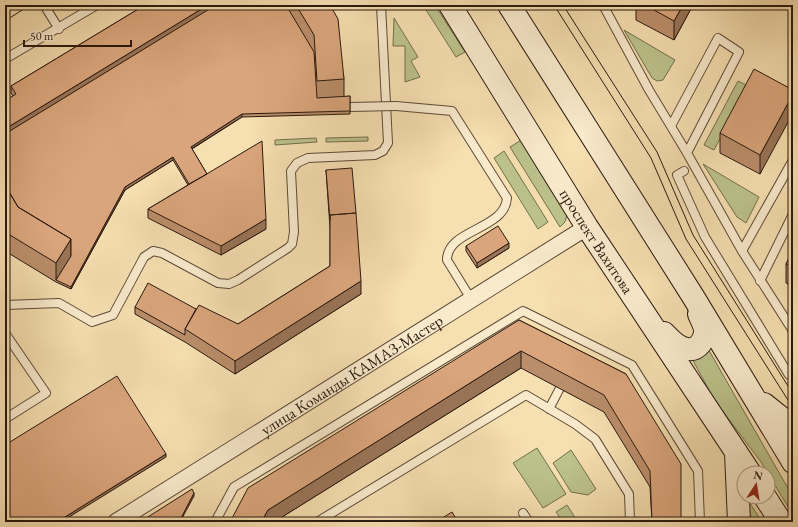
<svg xmlns="http://www.w3.org/2000/svg" width="798" height="527" viewBox="0 0 798 527" font-family="'EB Garamond',serif">
<style>
.green{fill:#bcc28c;stroke:#726e4d}
.lines{fill:none;stroke-linecap:round;stroke-linejoin:round}
.lane-casing{stroke:#5c4a37;stroke-width:10}
.street-casing{stroke:#5c4a37;stroke-width:18}
.secondary-casing{stroke:#29190e;stroke-width:24}
.lane{stroke:#f9eacc;stroke-width:8}
.street{stroke:#f9eacc;stroke-width:16}
.secondary{stroke:#f9eacc;stroke-width:22}
.tram{stroke:#29190e;stroke-width:1}
.lane-bridge-casing{stroke:#5c4a37;stroke-width:10;stroke-linecap:butt}
.lane-bridge{stroke:#f9eacc;stroke-width:8}
.wall{fill:#bb8e6b;stroke:#29190e}
.shaded-wall{fill:#997457;stroke:#29190e}
.building{fill:#daa57c;stroke:#29190e}
.labels{text-anchor:middle;stroke-width:3;stroke-linejoin:round;paint-order:stroke}
.street-label{font-size:16px;fill:#29190e;stroke:#f9eacc}
</style>
<rect width="100%" height="100%" fill="#f6dfb1"/>
<filter id="stains"><feTurbulence type="fractalNoise" baseFrequency=".005" numOctaves="4"/><feColorMatrix values="0 0 0 0 .2 0 0 0 0 .09 0 0 0 0 .02 0 0 0 .5 -.17"/></filter>
<radialGradient id="worn" r=".72"><stop offset=".6" stop-color="#630" stop-opacity="0"/><stop offset="1" stop-color="#630" stop-opacity=".3"/></radialGradient>
<path class="green" d="M423 5H435L465 52 456 57Z
M394 18 418 57 411 61 420 77 405 82V46H393Z
M624 30 675 60 663 80 657 81 652 78Z
M738 81 748 86 714 150 704 145Z
M368 137V141L326 142V138Z
M316 138 317 142 275 145V140Z
M523 139 567 215 565 222 560 227 510 147Z
M504 151 548 222 538 229 494 158Z
M703 164 759 197 746 223 737 217Z
M707 347 793 497V515L761 462 715 401 691 357Z
M537 448 566 494 543 508 513 463Z
M571 450 596 489 588 495 571 492 553 463Z
M746 497 762 522H747Z
M567 505 578 522H563L556 512Z"/>
<g class="lines">
<defs>
<path id="lane" d="M44 5 59 29
M603 5 649 90 687 153 742 251 793 331
M5 59 97 5
M396 106 452 111 507 198C505 230 447 229 447 260L471 299
M671 126 718 38 739 52 687 153
M684 171 677 175 705 237 789 375H793
M742 251 793 160
M760 281 793 214
M5 305 59 303 92 322 113 315 144 257 153 251 162 253 218 283 229 284 238 280 288 248 292 244 294 232 291 171 297 163 308 158 375 155 383 151 388 143 381 5
M5 333 46 393 5 419
M549 409 560 388
M523 513 529 522
M215 522 234 487 523 311 632 365 698 471 700 522
M317 522 526 395 575 424 595 439 629 494 630 522"/>
<g id="street">
<path id="s1" d="M116 522 587 227"/>
</g>
<g id="secondary">
<path id="s2" d="M450 5 587 227 750 473"/>
<path d="M509 5 694 298 793 462"/>
<path d="M664 333C670 339 677 348 687 349 698 351 706 339 705 329 704 324 701 319 699 314"/>
<path d="M764 404 793 427"/>
<path d="M736 452 739 522"/>
<path d="M765 497 781 522"/>
</g>
</defs>
<use href="#lane" class="lane-casing"/>
<use href="#street" class="street-casing"/>
<use href="#secondary" class="secondary-casing"/>
<use href="#lane" class="lane"/>
<use href="#street" class="street"/>
<use href="#secondary" class="secondary"/>
<path class="tram" d="M554 5 651 158 686 239 793 408
M563 5 657 152 693 235 793 394
M5 12 15 5
M5 21 30 5"/>
<defs>
<path id="lane-bridge" d="M350 107 396 106"/>
</defs>
<use href="#lane-bridge" class="lane-bridge-casing"/>
<use href="#lane-bridge" class="lane-bridge"/>
</g>
<path class="wall" d="M145 5H330L344 79V97L350 96V114L242 117 192 149 207 174 266 229 221 255 148 218V209L188 185 173 160 125 190 71 289 56 282 5 251V101L13 96 11 93V86Z
M636 5H693L674 40 636 20Z
M793 90 760 174 720 153V133Z
M326 170 361 294 235 374 185 342 135 314V307L196 309 238 324 330 266V228Z
M466 246 509 248 477 268 466 251Z
M793 250V287L786 283V264Z
M519 320 626 374 681 522H652L650 487 604 412 521 368 274 522H230Z"/>
<path class="shaded-wall" d="M208 5H220L5 137V129Z
M683 5H693L674 40V21Z
M793 94V113L760 174V155Z
M242 114V117L191 149V147Z
M173 157V160L125 190 71 289V287L125 187Z
M266 219V229L221 255V246Z
M71 239V258L56 280V263Z
M509 243V248L477 268V263Z
M361 281V294L235 374V361Z
M521 351V368L274 522H261L268 510Z
M166 454V457L61 522H57Z
M194 493V496L180 522H179Z"/>
<path class="building" d="M145 5H208L5 129V101L16 94 11 86Z
M216 5H286L314 52 317 98 350 96V111L242 114 191 147 207 174 189 184 173 157 125 187 71 287 56 280 71 256V239L18 207 5 185V134Z
M296 5H330L338 19 344 79 317 81 314 35Z
M645 5H683L674 21Z
M754 69 793 90V94L760 155 720 133Z
M262 141 266 219 221 246 148 209Z
M352 168 356 213 330 215V220L326 170Z
M5 185 18 207 71 239 56 263 5 232Z
M356 213 361 281 235 361 185 329 199 305 238 324 330 266V215Z
M498 226 509 243 477 263 466 246Z
M793 250V267L786 264Z
M148 283 196 309 185 329V335L135 307Z
M519 320 626 374 681 464V522H652L650 471 604 395 521 351 268 510 261 522H230L248 488Z
M117 376 166 454 57 522H5V445Z
M192 489 194 493 179 522H140Z
M452 512 458 522H436Z"/>
<g class="labels">
<g class="street-label">
<text dy="6" stroke="none"><textPath href="#s2" startOffset="278">проспект Вахитова</textPath></text>
<text dy="6" stroke="none"><textPath href="#s1" startOffset="278">улица Команды КАМАЗ-Мастер</textPath></text>
</g>
</g>
<rect width="798" height="527" fill="none" stroke="#f6dfb1" stroke-width="20"/>
<rect x="6" y="6" width="786" height="515" fill="none" stroke="#29190e" stroke-width="2"/>
<rect x="10" y="10" width="778" height="507" fill="none" stroke="#29190e"/>
<g transform="translate(756 485) rotate(12)"><circle r="19" fill="#f9eacc" stroke="#a69680"/>
<path d="M0-3L7 15L0 10L-7 15Z" fill="#8f2418"/>
<text y="-6" font-size="11" font-weight="bold" text-anchor="middle" fill="#29190e">N</text>
</g>
<path d="M24 40v6h107v-6" fill="none" stroke="#29190e" stroke-width="2"/>
<text x="30" y="40" font-size="12" fill="#29190e" stroke="#f9eacc" stroke-width="3" paint-order="stroke">50 m</text>
<rect width="100%" height="100%" filter="url(#stains)"/>
<rect width="100%" height="100%" fill="url(#worn)"/>
</svg>
